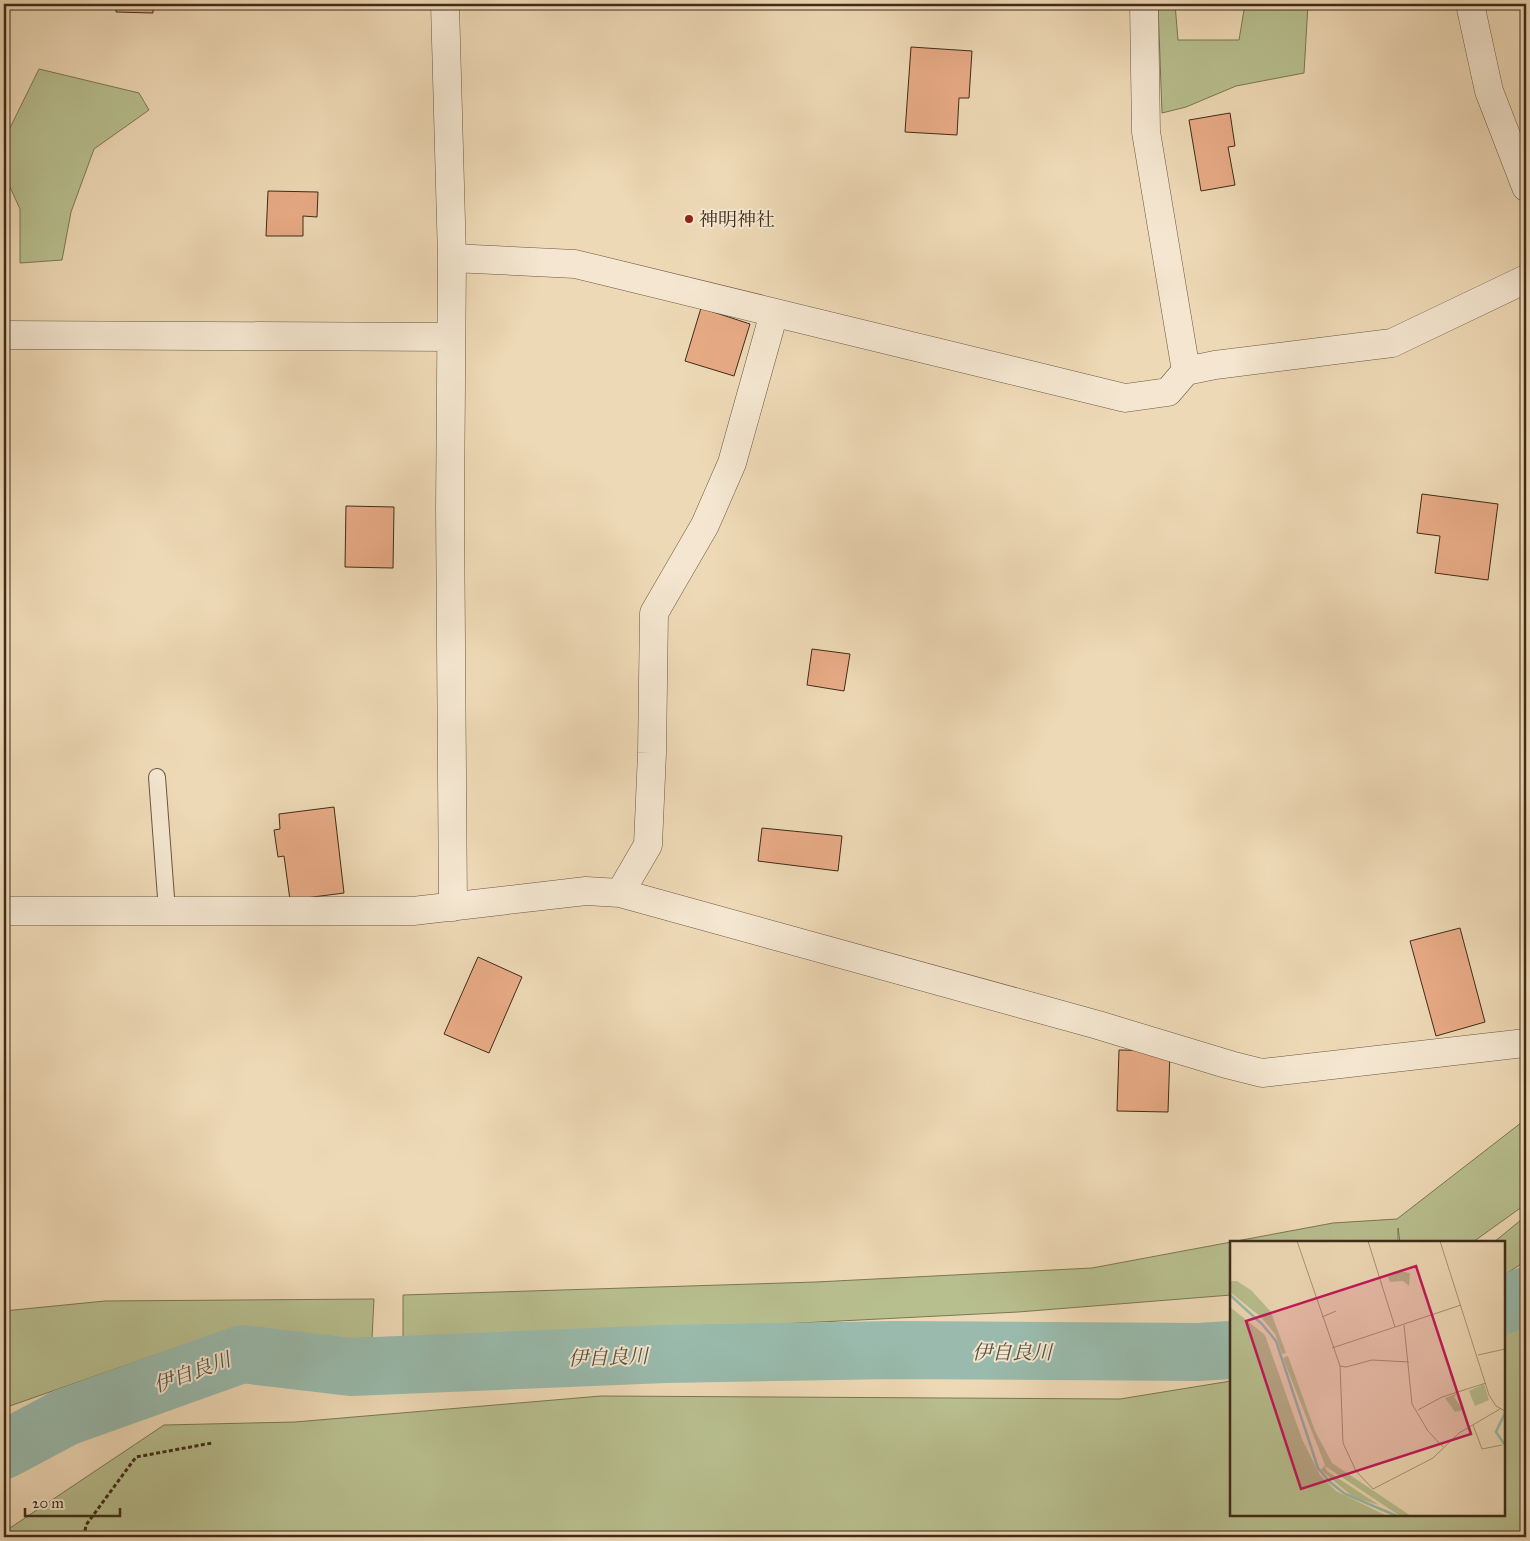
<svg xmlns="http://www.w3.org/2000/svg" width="1530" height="1541" viewBox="0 0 1530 1541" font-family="'IM FELL Great Primer','Noto Serif JP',serif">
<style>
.green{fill:#b8bf8f;stroke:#7c7654}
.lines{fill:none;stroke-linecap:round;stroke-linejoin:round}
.river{stroke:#99baac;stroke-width:58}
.building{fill:#e8ab86;stroke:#3f2c18}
.service-casing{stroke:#6b5740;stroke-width:18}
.minor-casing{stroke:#6b5740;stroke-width:29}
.path{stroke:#3f2c18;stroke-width:3;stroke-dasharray:4 2.5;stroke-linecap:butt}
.service{stroke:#f4e6d0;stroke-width:16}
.minor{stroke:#f4e6d0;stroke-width:28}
.poi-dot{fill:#8f2418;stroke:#f4e6d0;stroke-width:2}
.labels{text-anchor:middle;stroke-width:4;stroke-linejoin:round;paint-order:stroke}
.poi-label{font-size:19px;fill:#3f2c18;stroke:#f4e6d0;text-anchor:start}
.water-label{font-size:20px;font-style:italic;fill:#56503d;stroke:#f4e6d0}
.inset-river{fill:none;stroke:#99baac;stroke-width:2.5}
.inset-road{fill:none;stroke:#a89477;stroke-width:1}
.view{fill:#c2185b;fill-opacity:0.15;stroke:#c2185b;stroke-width:2.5}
.inset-edge{fill:none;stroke:#3f2c18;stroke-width:2.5}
</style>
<rect width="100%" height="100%" fill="#eed9b6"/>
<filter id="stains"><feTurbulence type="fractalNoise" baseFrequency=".004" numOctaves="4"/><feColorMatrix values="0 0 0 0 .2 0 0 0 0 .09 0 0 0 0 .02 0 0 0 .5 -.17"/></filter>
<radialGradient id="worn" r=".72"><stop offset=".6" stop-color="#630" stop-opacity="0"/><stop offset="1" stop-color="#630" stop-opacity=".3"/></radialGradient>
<path class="green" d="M1158 4H1175L1178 40H1239L1245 4H1308L1304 73 1236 86 1186 107 1162 113Z
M39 69 139 93 149 110 94 149 71 212 62 260 20 263V209L4 174V140Z
M1526 1119V1204L1473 1242H1400L1398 1228V1242H1231V1295L1018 1312 403 1343V1295L816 1282 1092 1268 1333 1223 1397 1219Z
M1526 1216V1261L1504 1275V1242H1494Z
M374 1299 372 1338 184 1345 4 1408V1311L105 1301Z
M1526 1312V1537H4V1532L164 1425 295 1422 601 1396 1120 1399 1231 1381V1515H1504V1323Z"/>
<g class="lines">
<path class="river" d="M1504 1305 1526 1296
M4 1450 66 1417 242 1354 351 1367 665 1354 894 1350 1198 1352 1231 1350"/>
</g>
<path class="building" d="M116 4H153V13L116 12Z
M911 47 972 51 969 98H959L957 135 905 132Z
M1230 113 1235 146 1228 147 1235 185 1201 191 1189 120Z
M268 191 318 192 317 217 303 216V236H266Z
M701 308 750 324 734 376 685 361Z
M1422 494 1498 504 1488 580 1435 573 1440 536 1417 533Z
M346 506 394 507 393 568 345 567Z
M812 649 850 654 844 691 807 685Z
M334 807 344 893 290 900 284 856 278 857 274 830 280 829 279 814Z
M762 828 842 836 838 871 758 861Z
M1460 928 1485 1022 1436 1036 1410 941Z
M478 957 522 977 489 1053 444 1034Z
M1119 1050 1170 1051 1168 1112 1117 1111Z"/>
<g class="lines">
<defs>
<path id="service" d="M157 777 167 911"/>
<path id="minor" d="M445 4 452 258 450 509 453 907
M1144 4 1146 132 1186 371
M1470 4 1489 91 1526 187
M452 258 575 264 1125 398 1168 392 1186 371 1215 365 1392 343 1526 279
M4 335 451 337
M620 893 648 845 652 753 654 613 705 525 732 463 774 313
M4 911H413L586 891 620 893 1098 1025 1230 1065 1262 1073 1526 1043"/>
</defs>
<use href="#service" class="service-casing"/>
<use href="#minor" class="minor-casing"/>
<path class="path" d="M84 1537 86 1525 136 1457 212 1443"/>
<use href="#service" class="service"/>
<use href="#minor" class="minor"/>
</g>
<circle class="poi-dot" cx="689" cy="219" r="5"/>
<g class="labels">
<g class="poi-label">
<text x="699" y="226">神明神社</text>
</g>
<g class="water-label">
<text x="1012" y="1359">伊自良川</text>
<text transform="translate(608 1357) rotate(-2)" y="7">伊自良川</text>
<text transform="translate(192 1372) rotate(-20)" y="7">伊自良川</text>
</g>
</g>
<g transform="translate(1230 1241)">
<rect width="275" height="275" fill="#eed9b6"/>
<path d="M169 30 180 32 179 45 173 40 160 41 158 36ZM0 40H7L21 49 41 71 56 112 52 113 45 93 31 76 0 51ZM0 66 35 94 72 198 90 234 106 250 157 275H0ZM58 115 85 190 102 222 181 275H170L95 225 97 230 149 264 123 256 91 229 95 224 53 117ZM254 143 259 159 245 165 239 150ZM228 152 224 156 233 169 225 171 215 157Z" fill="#b8bf8f"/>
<path class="inset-river" d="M0 54 32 83 46 100 88 227 100 241 115 253 167 275M275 172 266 191 275 204"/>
<path class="inset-road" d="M67 0 110 125 113 202 126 230 143 248 203 217 229 192 270 168M138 0 165 86M210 0 259 154 266 165 275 170M92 76 106 70M174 84 182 163 198 190 213 206M102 107 231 64M248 114 275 108M110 125 116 126 142 119 179 121M188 169 212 156 256 142M243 184 252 208 272 204"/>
<path class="view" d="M186 25 241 193 71 248 16 80Z"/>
<rect width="275" height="275" class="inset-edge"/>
</g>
<rect width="1530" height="1541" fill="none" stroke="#eed9b6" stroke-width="20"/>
<rect x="5" y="5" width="1520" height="1531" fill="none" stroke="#3f2c18" stroke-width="2.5"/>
<rect x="10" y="10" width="1510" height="1521" fill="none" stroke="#3f2c18"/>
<path d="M25 1508v8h95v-8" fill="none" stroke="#3f2c18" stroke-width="2.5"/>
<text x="32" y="1508" font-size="15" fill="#3f2c18" stroke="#f4e6d0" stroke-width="4" paint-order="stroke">20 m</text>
<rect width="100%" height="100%" filter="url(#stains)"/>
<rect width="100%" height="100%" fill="url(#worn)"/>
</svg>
